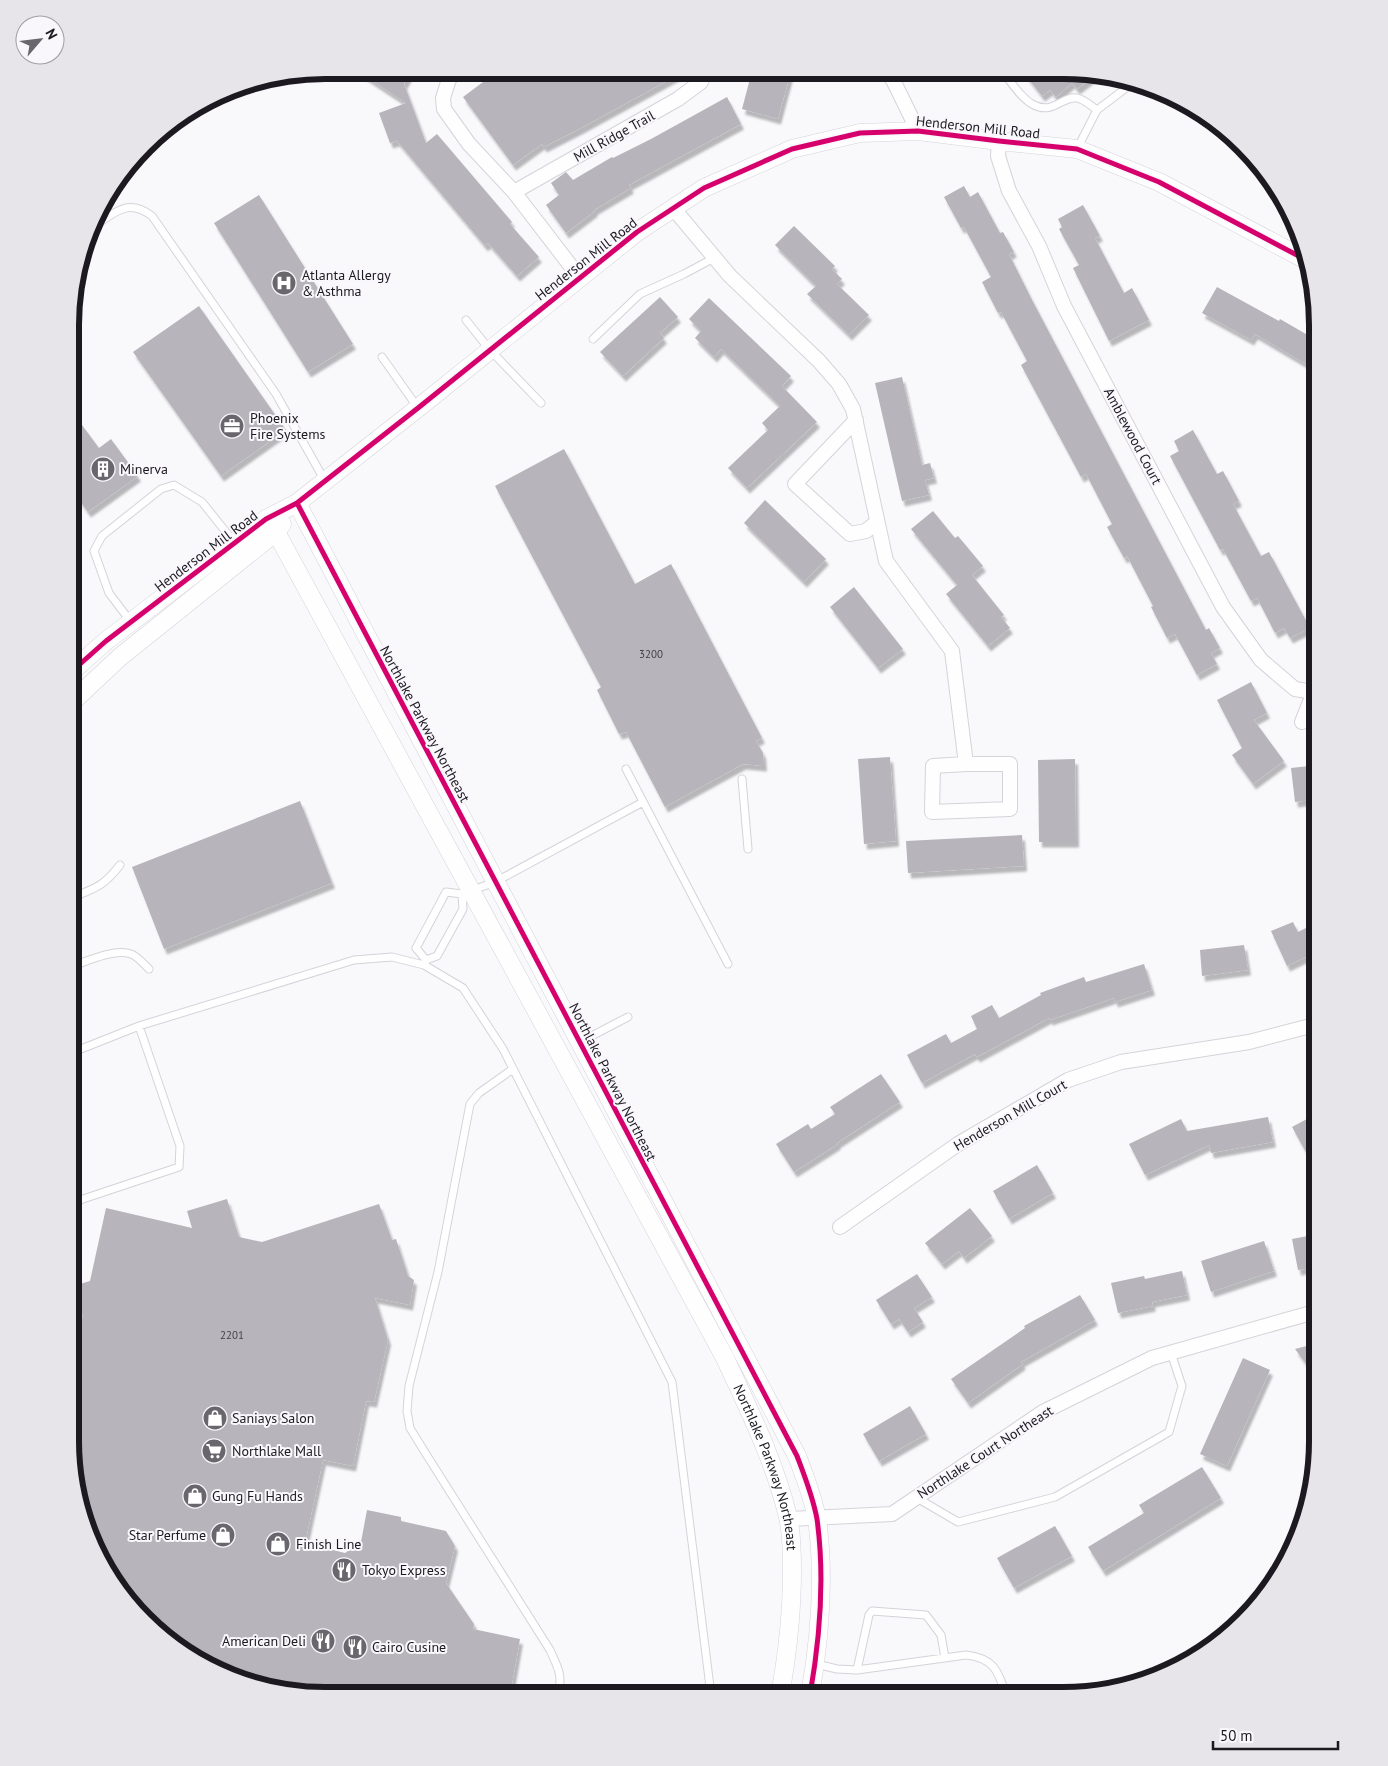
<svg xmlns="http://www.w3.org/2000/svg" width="1388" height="1766" viewBox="0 0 1388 1766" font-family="'PT Sans',sans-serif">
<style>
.building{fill:#b7b5bb;filter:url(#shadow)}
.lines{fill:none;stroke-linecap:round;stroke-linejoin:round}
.service-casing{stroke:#d5d3d9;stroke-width:9}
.minor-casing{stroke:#d5d3d9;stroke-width:16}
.tertiary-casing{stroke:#d5d3d9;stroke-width:19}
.service{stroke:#fefefe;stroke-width:7}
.minor{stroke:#fefefe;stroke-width:14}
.tertiary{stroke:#fefefe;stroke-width:18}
.cycleway-casing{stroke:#f9f7fc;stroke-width:8}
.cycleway{stroke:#d6006c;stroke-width:5}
.labels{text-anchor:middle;stroke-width:4;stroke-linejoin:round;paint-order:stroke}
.number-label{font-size:11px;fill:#434048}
.street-label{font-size:14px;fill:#1c1921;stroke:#f9f7fc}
.poi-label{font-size:14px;fill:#1c1921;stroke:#f9f7fc;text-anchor:start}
.rim{fill:none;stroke:#1c1921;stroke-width:6}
</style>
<defs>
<filter id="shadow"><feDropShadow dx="3" dy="5.5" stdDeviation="1" flood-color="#0004"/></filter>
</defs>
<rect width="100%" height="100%" fill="#f9f8fb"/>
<path class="building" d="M356 70H412L404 84 426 143 437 134 512 222 510 224 539 257 517 276 488 243 485 246 397 141 390 143 379 113 406 103Z
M499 70 621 71H685L581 128 544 147 542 144 513 165 463 97Z
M752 71H791L778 119 742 109Z
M1023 72H1097L1098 73 1077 89 1072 83 1056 97 1050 90 1042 96Z
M727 97 741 124 629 185 631 188 594 210 595 211 566 233 546 205 559 195 551 183 562 175 566 172 573 180 612 157 613 158 651 139Z
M964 186 970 197 978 192 1000 233 1003 232 1014 252 1009 254 1030 296 1206 630 1209 628 1220 648 1211 653 1217 664 1197 675 1175 634 1167 638 1151 607 1153 606 1127 556 1124 558 1107 527 1112 524 1086 474 1081 477 1021 365 1027 361 1001 312 998 313 982 282 991 277 964 227 961 228 944 197Z
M259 195 353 344 308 372 214 223Z
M1083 205 1100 236 1095 238 1124 293 1132 288 1149 320 1109 341 1073 268 1079 265 1059 229 1062 227 1058 219Z
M794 226 835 266 832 269 842 279 837 284 869 315 849 335 807 294 816 286 775 245Z
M1217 287 1279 321 1280 319 1318 341V371L1255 334 1251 340 1202 313Z
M660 297 678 317 660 333 664 338 623 376 600 352Z
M709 298 791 376 782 386 817 422 747 488 728 468 768 430 762 423 780 406 721 349 714 357 695 338 701 331 689 319Z
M199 306 286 430 221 476 133 352Z
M902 377 922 465 930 463 934 478 925 480 929 495 902 501 875 383Z
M82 425 99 448 111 439 138 476 88 512 72 490V433Z
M1193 430 1217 474 1223 471 1239 501 1233 504 1261 556 1269 552 1310 628 1290 638 1284 628 1275 633 1257 598 1251 601 1223 549 1220 550 1170 456 1179 451 1174 441Z
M564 449 635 584 671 564 762 738 756 741 763 753 764 766 743 764 665 807 626 732 619 734 597 690 601 687 495 486Z
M765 500 826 559 804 582 744 523Z
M933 511 955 538 958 536 983 566 972 575 1004 615 1001 617 1010 628 988 646 946 594 957 585 911 529Z
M854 587 903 649 878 668 830 607Z
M1251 682 1267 713 1254 720 1284 761 1253 784 1232 755 1242 748 1217 700Z
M890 757 896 841 864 844 858 759Z
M1075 759 1076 842H1039L1038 760Z
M1318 765V799L1295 802 1291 768Z
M300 801 332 883 164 949 132 867Z
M1022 835 1024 866 908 873 906 841Z
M1293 922 1298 932 1318 922V951L1287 966 1271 931Z
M1244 945 1248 970 1202 976 1200 950Z
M1144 964 1152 990 1115 1002 1114 998 1050 1020 1049 1018 977 1057 975 1054 922 1083 907 1055 946 1034 951 1043 977 1029 971 1016 992 1005 999 1018 1041 995 1040 993 1084 977 1086 982Z
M881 1074 900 1102 837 1143 838 1144 794 1172 776 1144 808 1124 811 1129 835 1114 830 1107Z
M1318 1113V1174L1292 1127Z
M1268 1117 1273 1142 1211 1153 1209 1145 1145 1175 1129 1144 1181 1119 1187 1131Z
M1037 1165 1053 1193 1009 1219 993 1191Z
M227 1199 239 1237 262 1242 379 1204 392 1240 396 1239 408 1276 414 1280 410 1305 375 1298 388 1340 374 1402 366 1401 353 1466 323 1460 305 1543 345 1553 361 1542 367 1510 401 1517V1521L446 1531 455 1546 446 1583 474 1624 473 1629 520 1639 510 1695H308L243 1683 184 1653 157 1632 144 1621 104 1568 79 1507 70 1441V1378L83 1314 77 1312 70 1287 90 1281 106 1208 192 1228 187 1211Z
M970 1208 992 1236 964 1258 959 1251 942 1264 925 1243Z
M1318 1234V1267L1298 1270 1292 1239Z
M1264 1241 1274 1271 1211 1292 1201 1261Z
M1182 1271 1187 1295 1152 1302 1153 1306 1118 1313 1111 1283 1144 1276 1145 1279Z
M917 1274 932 1297 914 1308 923 1322 908 1332 899 1319 891 1324 876 1300Z
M1080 1295 1095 1320 1021 1362 1023 1364 968 1403 951 1379 1025 1328 1024 1326Z
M1318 1343V1380L1295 1349Z
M1243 1358 1270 1370 1227 1466 1200 1454Z
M910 1406 926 1434 879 1461 863 1434Z
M1202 1467 1221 1498 1103 1571 1088 1547 1144 1513 1139 1505Z
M1055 1526 1072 1556 1014 1588 997 1558Z"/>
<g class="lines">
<defs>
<path id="service" d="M1003 72C1011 82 1021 98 1032 104 1053 116 1061 96 1077 98 1084 99 1091 106 1097 110
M1077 149 1097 110 1134 82
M94 226C116 212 128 198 152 216L276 394 325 481
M466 320 490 350 541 403
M593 339 640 294 684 274 714 258
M382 357 418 408
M131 622 109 593 94 551 102 536 161 489 174 485 202 502 234 542
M626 769 728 964
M742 779 748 849
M71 898C95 888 103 887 120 865
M426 960 416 948 446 892 462 894 495 882 643 802
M425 964 426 960 437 956 463 909 462 894
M73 966C87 961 116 948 131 954 137 956 144 964 149 969
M580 1042 628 1017
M71 1053 139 1026 354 960 392 957 424 965 463 988 503 1049 672 1382 711 1695
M513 1069 479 1093 470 1104 438 1272 409 1386 407 1411 410 1428 426 1454 550 1650C558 1668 563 1675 558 1695
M70 1213 80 1200 179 1167 180 1146 139 1026
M917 1498 958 1522 1055 1497 1169 1432 1182 1386 1171 1353
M816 1664 837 1669 857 1670 966 1655C994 1658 998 1671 1006 1695
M857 1670 869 1615 872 1611 926 1615 941 1635 945 1658"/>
<path id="minor" d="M458 70 449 79 443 98 444 109 469 144 514 192 580 278
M886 72 893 80 918 131
M999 141 998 156 1009 191 1039 246 1064 306 1223 607 1261 660 1295 689 1314 692 1318 691
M514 192 678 99 701 82 705 71
M673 208 730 276 819 361 839 384 853 409 886 561 952 651 966 764H1010V809L932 812 933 766 966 764
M856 420 795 484 850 534 866 531 877 522
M1302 722 1314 692
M840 1227 958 1144 1068 1080 1121 1062 1249 1042 1318 1024
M789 1519 892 1514 1043 1412 1152 1358 1318 1311"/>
<g id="tertiary">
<path d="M297 503C466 820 629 1139 797 1456 805 1477 813 1497 817 1519 825 1577 820 1638 810 1695"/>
<path id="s1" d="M266 519 276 532 725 1358C749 1410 775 1462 788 1517 792 1534 792 1553 792 1571 792 1616 788 1651 780 1695"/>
<path d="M71 672 106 641 266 519 297 503 418 408 637 232 704 188 792 149 860 133 918 131 999 141 1077 149 1159 182 1310 262"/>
<path d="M71 703 120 657 276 532 282 524"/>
</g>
</defs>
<use href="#service" class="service-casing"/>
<use href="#minor" class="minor-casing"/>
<use href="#tertiary" class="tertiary-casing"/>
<use href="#service" class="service"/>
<use href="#minor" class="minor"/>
<use href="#tertiary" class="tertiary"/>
<defs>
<path id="cycleway" d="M297 503C466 820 629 1139 797 1456 805 1477 813 1497 817 1519 825 1577 820 1638 810 1695
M71 672 106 641 266 519 297 503 418 408 637 232 704 188 792 149 860 133 918 131 999 141 1077 149 1159 182 1310 262"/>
</defs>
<use href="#cycleway" class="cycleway-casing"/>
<use href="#cycleway" class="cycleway"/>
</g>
<defs>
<symbol id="hospital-disc" viewBox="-11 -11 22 22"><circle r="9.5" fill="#69676d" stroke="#f9f7fc"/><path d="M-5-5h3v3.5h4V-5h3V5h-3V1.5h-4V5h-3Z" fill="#fff"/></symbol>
<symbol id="office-disc" viewBox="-11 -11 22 22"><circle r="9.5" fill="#69676d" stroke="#f9f7fc"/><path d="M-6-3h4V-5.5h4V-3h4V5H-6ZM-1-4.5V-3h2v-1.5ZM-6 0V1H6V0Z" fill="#fff"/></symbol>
<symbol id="building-disc" viewBox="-11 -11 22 22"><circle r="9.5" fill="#69676d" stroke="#f9f7fc"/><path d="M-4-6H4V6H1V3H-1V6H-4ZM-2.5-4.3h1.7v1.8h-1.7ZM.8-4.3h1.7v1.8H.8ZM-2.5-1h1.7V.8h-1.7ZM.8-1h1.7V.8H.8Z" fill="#fff"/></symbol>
<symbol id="shop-disc" viewBox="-11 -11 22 22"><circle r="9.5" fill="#69676d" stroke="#f9f7fc"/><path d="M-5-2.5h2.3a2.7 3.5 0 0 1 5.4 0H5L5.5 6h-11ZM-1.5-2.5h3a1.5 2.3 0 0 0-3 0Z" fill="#fff"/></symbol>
<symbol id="supermarket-disc" viewBox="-11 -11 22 22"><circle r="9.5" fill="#69676d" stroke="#f9f7fc"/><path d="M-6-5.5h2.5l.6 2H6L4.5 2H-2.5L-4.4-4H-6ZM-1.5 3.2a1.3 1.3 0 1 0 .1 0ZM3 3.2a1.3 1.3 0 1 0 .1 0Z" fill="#fff"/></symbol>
<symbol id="restaurant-disc" viewBox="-11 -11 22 22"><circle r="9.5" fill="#69676d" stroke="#f9f7fc"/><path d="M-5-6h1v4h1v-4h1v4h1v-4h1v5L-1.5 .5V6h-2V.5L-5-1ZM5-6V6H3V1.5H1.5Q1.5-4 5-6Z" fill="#fff"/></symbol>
</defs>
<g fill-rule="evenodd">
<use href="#hospital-disc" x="270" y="269" width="28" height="28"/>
<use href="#office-disc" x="218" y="412" width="28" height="28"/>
<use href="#building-disc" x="89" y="455" width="28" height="28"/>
<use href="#shop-disc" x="201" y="1404" width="28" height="28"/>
<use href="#supermarket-disc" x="200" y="1437" width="28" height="28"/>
<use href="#shop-disc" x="181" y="1482" width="28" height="28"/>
<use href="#shop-disc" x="209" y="1521" width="28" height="28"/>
<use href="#shop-disc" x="264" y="1530" width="28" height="28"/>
<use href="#restaurant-disc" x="330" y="1556" width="28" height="28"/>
<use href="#restaurant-disc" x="309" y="1627" width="28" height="28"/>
<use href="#restaurant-disc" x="341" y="1633" width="28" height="28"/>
</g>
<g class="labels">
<g class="number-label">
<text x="651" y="658">3200</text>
<text x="232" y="1339">2201</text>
</g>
<g class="street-label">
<text transform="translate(978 127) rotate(6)" y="5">Henderson Mill Road</text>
<text transform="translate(614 136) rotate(-29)" y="5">Mill Ridge Trail</text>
<text transform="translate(586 259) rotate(-38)" y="5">Henderson Mill Road</text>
<text transform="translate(1133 436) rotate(62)" y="5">Amblewood Court</text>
<text transform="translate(206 551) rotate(-37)" y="5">Henderson Mill Road</text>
<text transform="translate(425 724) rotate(62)" y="5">Northlake Parkway Northeast</text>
<text transform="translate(613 1082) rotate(63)" y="5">Northlake Parkway Northeast</text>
<text transform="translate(1010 1115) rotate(-30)" y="5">Henderson Mill Court</text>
<text transform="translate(985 1452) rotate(-33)" y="5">Northlake Court Northeast</text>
<text dy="5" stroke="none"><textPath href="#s1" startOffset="1074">Northlake Parkway Northeast</textPath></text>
</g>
<g class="poi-label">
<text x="302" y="280">Atlanta Allergy<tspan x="302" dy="16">&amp; Asthma</tspan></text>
<text x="250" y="423">Phoenix<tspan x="250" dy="16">Fire Systems</tspan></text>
<text x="120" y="474">Minerva</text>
<text x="232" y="1423">Saniays Salon</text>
<text x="232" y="1456">Northlake Mall</text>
<text x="212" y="1501">Gung Fu Hands</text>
<text x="206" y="1540" text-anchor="end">Star Perfume</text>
<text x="296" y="1549">Finish Line</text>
<text x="362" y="1575">Tokyo Express</text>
<text x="306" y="1646" text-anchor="end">American Deli</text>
<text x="372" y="1652">Cairo Cusine</text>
</g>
</g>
<path d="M0 0H1388V1766H0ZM325 79H1063A246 246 0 0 1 1309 325V1441A246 246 0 0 1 1063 1687H325A246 246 0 0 1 79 1441V325A246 246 0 0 1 325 79Z" fill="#e7e5ea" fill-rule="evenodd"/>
<path class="rim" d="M325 79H1063A246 246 0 0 1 1309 325V1441A246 246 0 0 1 1063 1687H325A246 246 0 0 1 79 1441V325A246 246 0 0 1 325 79Z"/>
<g transform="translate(40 40) rotate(62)"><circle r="24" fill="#f9f7fc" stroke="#a19ea4"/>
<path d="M0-4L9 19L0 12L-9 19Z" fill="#69676d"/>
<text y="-8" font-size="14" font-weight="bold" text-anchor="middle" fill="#1c1921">N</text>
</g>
<path d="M1213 1741v8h125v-8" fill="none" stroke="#1c1921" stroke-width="2.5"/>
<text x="1220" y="1741" font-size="15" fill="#1c1921" stroke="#f9f7fc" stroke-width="4" paint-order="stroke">50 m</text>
</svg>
